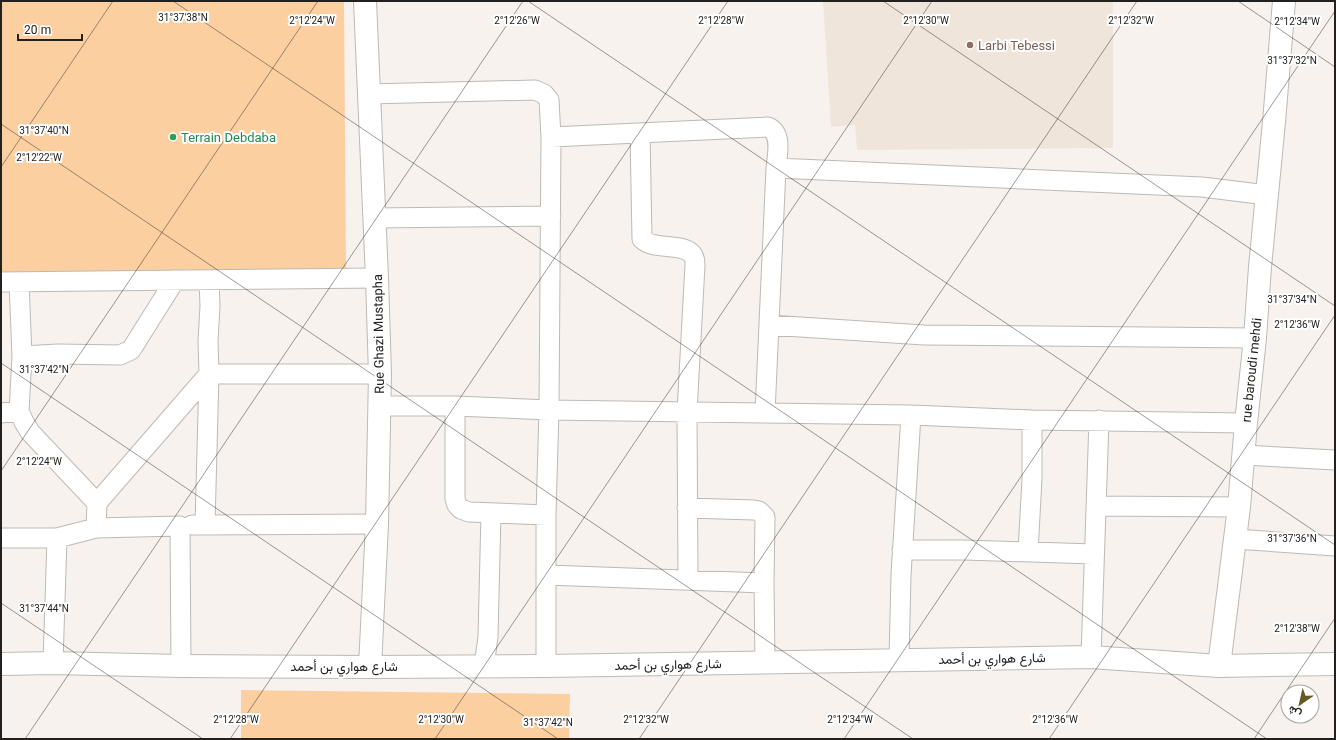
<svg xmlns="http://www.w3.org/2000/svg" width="1336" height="740" viewBox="0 0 1336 740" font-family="Georgia,Vazirmatn,serif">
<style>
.built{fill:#f0e5db}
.park{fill:#fccfa1}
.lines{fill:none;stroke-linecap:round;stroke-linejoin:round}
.street-casing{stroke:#beb9b5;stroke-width:21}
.secondary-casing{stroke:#beb9b5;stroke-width:24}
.street{stroke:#fff;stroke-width:19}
.secondary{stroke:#fff;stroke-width:22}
.ticks{fill:none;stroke:#22211f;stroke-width:1;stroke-opacity:0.45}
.education-dot{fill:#8d6e63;stroke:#fff;stroke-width:1.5}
.leisure-dot{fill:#2e9e5b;stroke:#fff;stroke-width:1.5}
.labels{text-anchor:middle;stroke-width:4;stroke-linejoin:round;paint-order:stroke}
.education-label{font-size:13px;fill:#785e54;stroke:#fff;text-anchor:start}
.leisure-label{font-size:13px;fill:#27864d;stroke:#fff;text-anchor:start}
.street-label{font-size:13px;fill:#22211f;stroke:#fff}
.ticks-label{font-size:10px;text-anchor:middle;fill:#22211f;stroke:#fff;stroke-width:4;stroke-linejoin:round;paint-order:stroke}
</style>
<rect width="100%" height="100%" fill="#f7f2ee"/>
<path class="built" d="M823 1H1113V148L857 150 855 125 831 127Z"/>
<path class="park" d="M1 1H344L346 273H1Z
M241 690 570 694 569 739H241Z"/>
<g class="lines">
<defs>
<path id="street" d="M368 94 535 90 544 94 549 100 551 137 549 410 546 515V666
M640 133 642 239C654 251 681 242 692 254 695 257 695 262 695 265L687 412 688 580
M551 137 768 127C783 133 777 156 776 168
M375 218 551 216
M1 282 377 278
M19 282 22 356 19 411 24 422 30 432 97 503
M769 325 924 335 1255 338
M22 356 58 354 120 355 131 350 175 280
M379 406H455L549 410 765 413
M455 406V499L457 505 461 509 469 512 546 515
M1 413 19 411
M1246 423 1032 420 911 415 765 413 776 168 1202 187 1267 195
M1243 455 1335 460
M1097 506 1239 507
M687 508 754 510 759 511 765 517 764 583 765 663
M192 525 377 524
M205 525 209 374 208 341 210 306 209 280
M96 528 97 503 209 374H380
M1 538H57
M1235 539 1335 546
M902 550H964L1094 554
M1028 552 1032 479V420
M547 575 764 583
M1091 657 1099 420
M899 660 901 575 911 415
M53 663 57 538 96 528 180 526 181 666
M484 666 488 637 491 513"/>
<path id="secondary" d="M365 1 377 278 380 374 377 524 370 667
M1 664 53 663 181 666 370 667 546 666 1091 657 1219 666 1335 664
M1219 666 1239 507 1246 423 1255 338 1260 267 1274 122 1284 1"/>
</defs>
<use href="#street" class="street-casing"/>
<use href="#secondary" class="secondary-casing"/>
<use href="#street" class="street"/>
<use href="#secondary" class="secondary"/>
</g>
<path class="ticks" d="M173 1 1267 739M528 1 1335 545M883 1 1335 306M1238 1 1335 67M1 124 913 739M1 167 113 1M1 363 558 739M1 471 318 1M1 603 203 739M25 739 523 1M230 739 728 1M435 739 932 1M639 739 1137 1M844 739 1335 11M1049 739 1335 315M1254 739 1335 618"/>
<circle class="education-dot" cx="970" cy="45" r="4"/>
<circle class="leisure-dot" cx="173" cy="137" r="4"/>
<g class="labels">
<g class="education-label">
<text x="978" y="50">Larbi Tebessi</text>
</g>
<g class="leisure-label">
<text x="181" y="142">Terrain Debdaba</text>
</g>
<g class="street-label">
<text transform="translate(378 334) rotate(-91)" y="5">Rue Ghazi Mustapha</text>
<text transform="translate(1251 370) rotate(-84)" y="5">rue baroudi mehdi</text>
<text transform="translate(992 658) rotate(-1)" y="5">شارع هواري بن أحمد</text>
<text transform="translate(668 664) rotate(-1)" y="5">شارع هواري بن أحمد</text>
<text x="344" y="671">شارع هواري بن أحمد</text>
</g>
</g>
<g class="ticks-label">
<text x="183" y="21">31°37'38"N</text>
<text x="312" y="24">2°12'24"W</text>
<text x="517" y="24">2°12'26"W</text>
<text x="721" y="24">2°12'28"W</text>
<text x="926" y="24">2°12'30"W</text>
<text x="1131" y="24">2°12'32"W</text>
<text x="1297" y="25">2°12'34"W</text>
<text x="1292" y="64">31°37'32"N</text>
<text x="44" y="134">31°37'40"N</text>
<text x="39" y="161">2°12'22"W</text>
<text x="1292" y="303">31°37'34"N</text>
<text x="1297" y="328">2°12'36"W</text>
<text x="44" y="373">31°37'42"N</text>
<text x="39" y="465">2°12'24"W</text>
<text x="1292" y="542">31°37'36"N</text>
<text x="44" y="612">31°37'44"N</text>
<text x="1297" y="632">2°12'38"W</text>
<text x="236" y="723">2°12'28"W</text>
<text x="441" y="723">2°12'30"W</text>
<text x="646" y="723">2°12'32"W</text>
<text x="850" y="723">2°12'34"W</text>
<text x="1055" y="723">2°12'36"W</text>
<text x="548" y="726">31°37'42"N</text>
</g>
<rect width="1336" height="740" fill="none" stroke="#22211f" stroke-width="4"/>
<g transform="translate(1300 704) rotate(214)"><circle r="19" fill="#ffffff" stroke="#a7a6a5"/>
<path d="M0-3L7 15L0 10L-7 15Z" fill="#645926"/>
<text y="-6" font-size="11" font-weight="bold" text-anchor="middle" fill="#22211f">ش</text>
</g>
<path d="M18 34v6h64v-6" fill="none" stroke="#22211f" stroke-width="2"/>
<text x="24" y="34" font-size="12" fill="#22211f" stroke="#ffffff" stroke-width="3" paint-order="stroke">20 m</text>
</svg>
